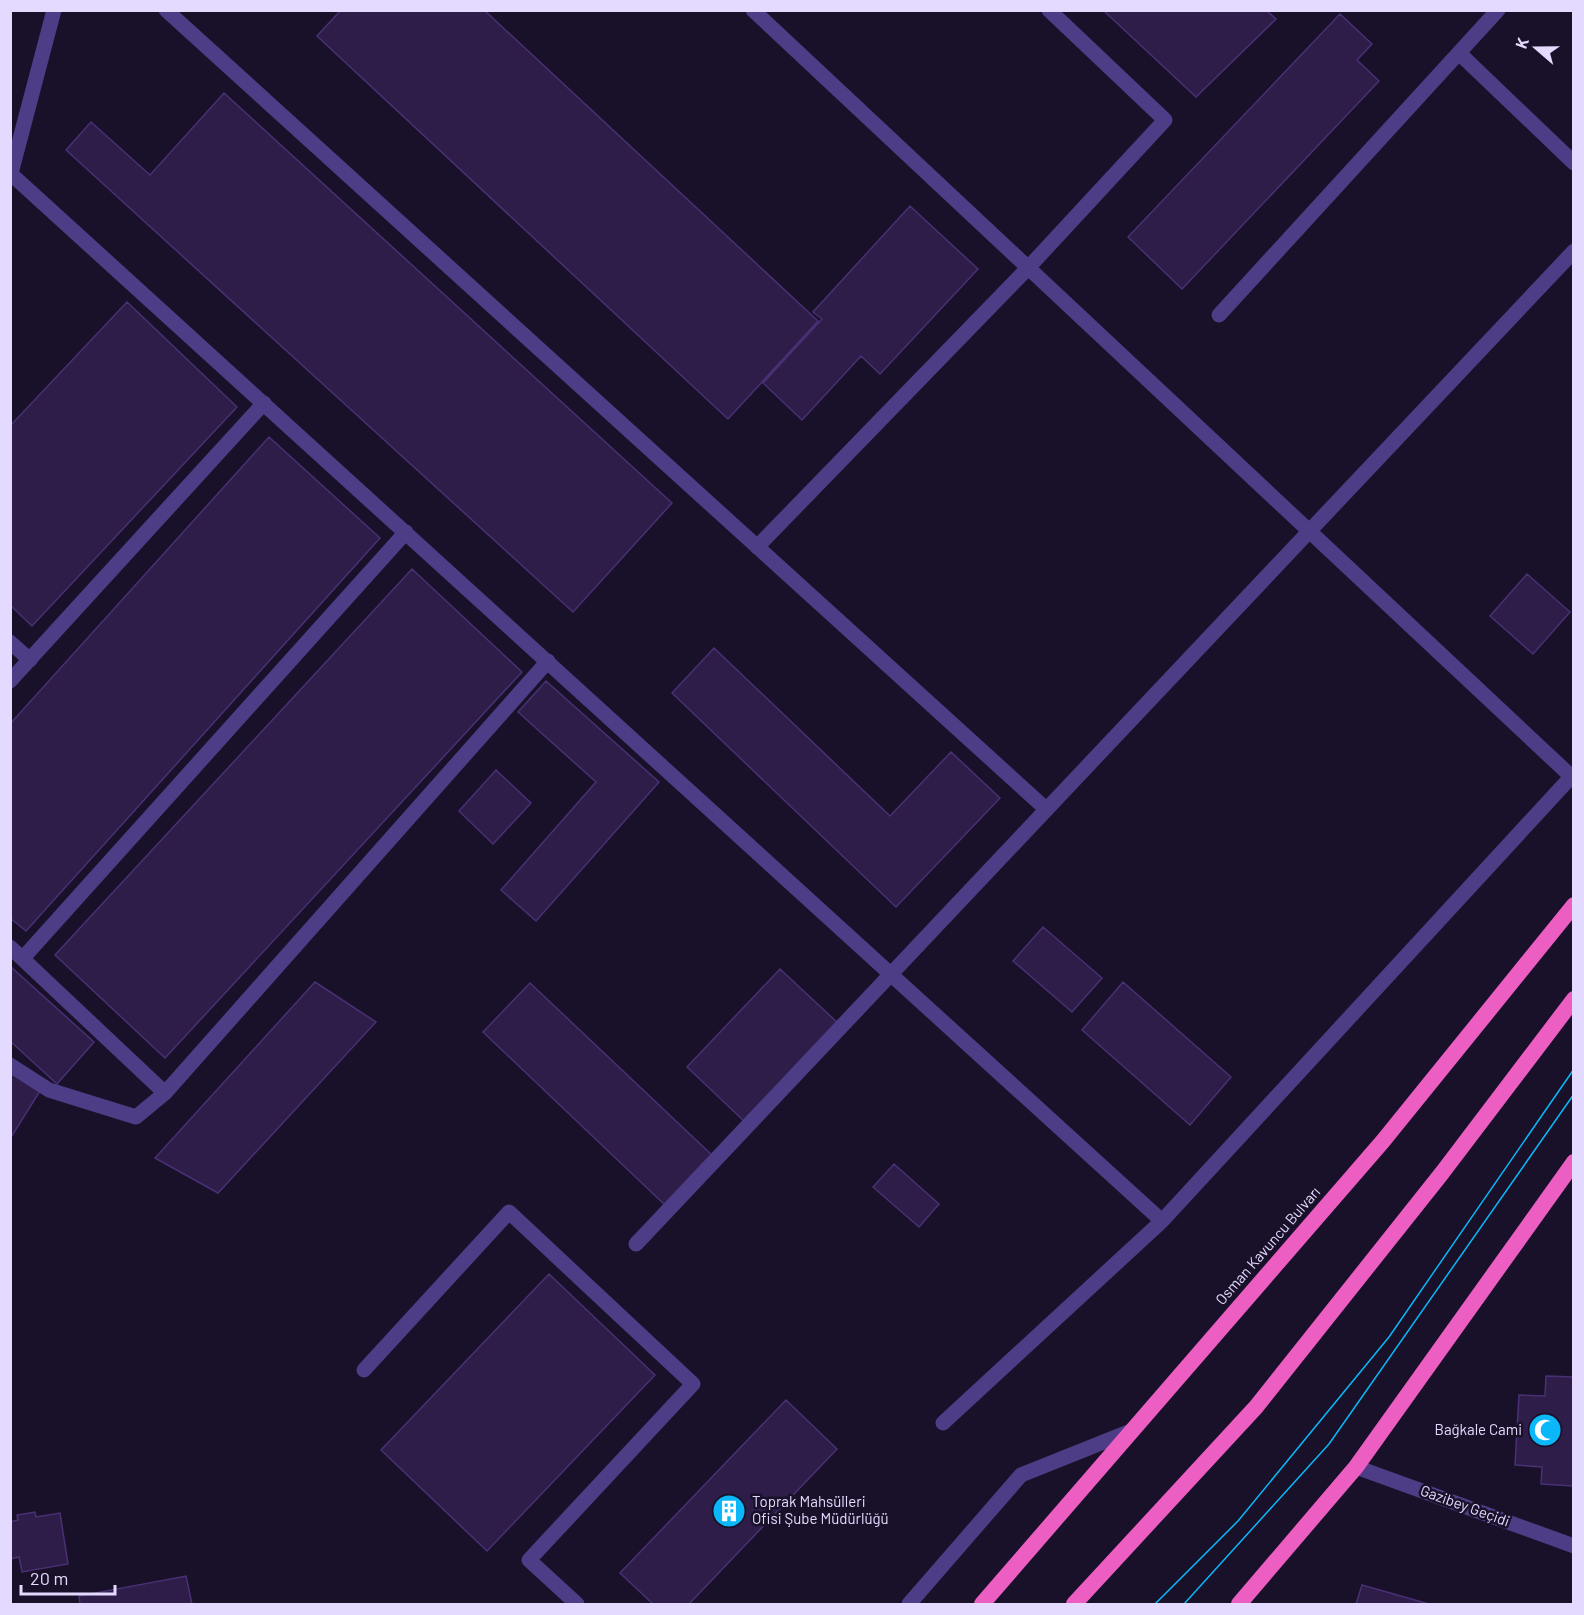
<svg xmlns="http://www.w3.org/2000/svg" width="1584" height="1615" viewBox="0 0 1584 1615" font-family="Barlow,sans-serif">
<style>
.building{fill:#2e1d49;stroke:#493075;stroke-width:1.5}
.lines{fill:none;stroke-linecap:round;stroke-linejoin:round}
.service{stroke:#4d3d86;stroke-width:15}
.minor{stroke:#4d3d86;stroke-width:15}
.trunk{stroke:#ec5ec2;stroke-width:16}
.tram{stroke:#0ab8f9;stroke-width:1.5}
.labels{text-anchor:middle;stroke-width:5;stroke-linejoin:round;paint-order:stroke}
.street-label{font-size:15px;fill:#e4d9fe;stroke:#191129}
.poi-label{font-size:15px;fill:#e4d9fe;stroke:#191129;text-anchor:end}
</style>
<rect width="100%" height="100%" fill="#191129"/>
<path class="building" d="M341 10H484L818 321 728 419 317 36Z
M1103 10H1266L1276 19 1196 97Z
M1340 14 1372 44 1357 60 1379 81 1182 289 1128 237Z
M224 93 672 503 573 612 66 150 91 122 150 175Z
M910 206 978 269 880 374 861 356 802 420 763 383 822 319 813 312Z
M127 302 237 407 32 626 10 605V426Z
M269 437 380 538 26 931 10 918V724Z
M412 569 522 672 165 1058 55 955Z
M1527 574 1570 612 1533 654 1490 616Z
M714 648 890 816 951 752 1000 798 896 907 672 693Z
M546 681 659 782 536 921 501 890 596 782 518 712Z
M496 770 531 803 493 844 459 811Z
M1043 927 1102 978 1072 1012 1013 961Z
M10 966 94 1042 57 1084 10 1041Z
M780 969 839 1024 746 1123 687 1067Z
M315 982 376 1022 218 1193 155 1158Z
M1123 982 1231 1077 1190 1125 1082 1030Z
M530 983 714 1157 667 1207 483 1032Z
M13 1074 40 1091 10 1139V1078Z
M894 1164 939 1204 919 1227 873 1187Z
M549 1274 655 1375 487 1551 381 1450Z
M1546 1376 1574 1377V1486L1541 1484 1542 1467 1515 1465 1519 1395 1545 1396Z
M786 1400 837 1449 689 1604H653L620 1573Z
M35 1512 36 1517 60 1513 68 1564 22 1572 19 1557 10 1559V1522L18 1520 17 1515Z
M186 1576 192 1604H80L79 1596Z
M1362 1585 1429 1604H1356Z"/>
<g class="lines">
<path class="service" d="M166 10 1046 809
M753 10 1574 779
M1459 53 1574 163
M11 174 1162 1221
M10 177 54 10
M1219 315 1498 10
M757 547 1028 268 1165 120 1049 10
M10 642 30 660
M10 681 264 403
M10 947 165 1093
M23 958 406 532
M10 1065 49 1090 136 1117 165 1093 548 661
M636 1244 1574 251
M364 1370 509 1212 693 1384 529 1560 577 1604
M943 1423 1162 1221 1571 777"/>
<path class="minor" d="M1356 1467 1574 1546
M909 1604 1021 1475 1131 1431"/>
<path class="trunk" d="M982 1604 1383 1141 1574 905
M1074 1604 1256 1407 1442 1173 1574 999
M1239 1604 1356 1467 1574 1162"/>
<path class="tram" d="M1155 1604 1238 1521 1389 1337 1574 1069
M1184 1604 1329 1444 1574 1094"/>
</g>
<defs>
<symbol id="mosque-disc" viewBox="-11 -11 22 22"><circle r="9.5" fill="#0ab8f9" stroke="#191129"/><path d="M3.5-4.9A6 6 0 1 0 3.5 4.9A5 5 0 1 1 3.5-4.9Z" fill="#fff"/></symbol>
<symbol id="building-disc" viewBox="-11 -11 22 22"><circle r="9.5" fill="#0ab8f9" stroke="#191129"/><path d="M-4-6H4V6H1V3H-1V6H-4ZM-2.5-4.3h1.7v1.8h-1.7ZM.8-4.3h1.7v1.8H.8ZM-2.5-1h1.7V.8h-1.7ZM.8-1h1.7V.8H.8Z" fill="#fff"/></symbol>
</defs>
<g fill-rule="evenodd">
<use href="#mosque-disc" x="1526" y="1411" width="38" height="38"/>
<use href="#building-disc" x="710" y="1492" width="38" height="38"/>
</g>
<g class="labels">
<g class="street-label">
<text transform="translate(1268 1246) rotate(-49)" y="5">Osman Kavuncu Bulvarı</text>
<text transform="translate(1465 1506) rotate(20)" y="5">Gazibey Geçidi</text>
</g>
<g class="poi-label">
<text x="1522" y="1435">Bağkale Cami</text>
<text x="752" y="1507" text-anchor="start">Toprak Mahsülleri<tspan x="752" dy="17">Ofisi Şube Müdürlüğü</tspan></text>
</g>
</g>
<rect width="1584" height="1615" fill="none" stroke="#e4d9fe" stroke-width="24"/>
<g transform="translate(1536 48) rotate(290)" stroke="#191129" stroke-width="4.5" paint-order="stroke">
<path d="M0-4.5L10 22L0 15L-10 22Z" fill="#e4d9fe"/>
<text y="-9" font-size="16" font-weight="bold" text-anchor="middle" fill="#e4d9fe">K</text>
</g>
<path d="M21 1585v9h94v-9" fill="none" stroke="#e4d9fe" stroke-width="3"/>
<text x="30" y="1585" font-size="18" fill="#e4d9fe" stroke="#191129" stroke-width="4.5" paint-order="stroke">20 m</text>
</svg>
